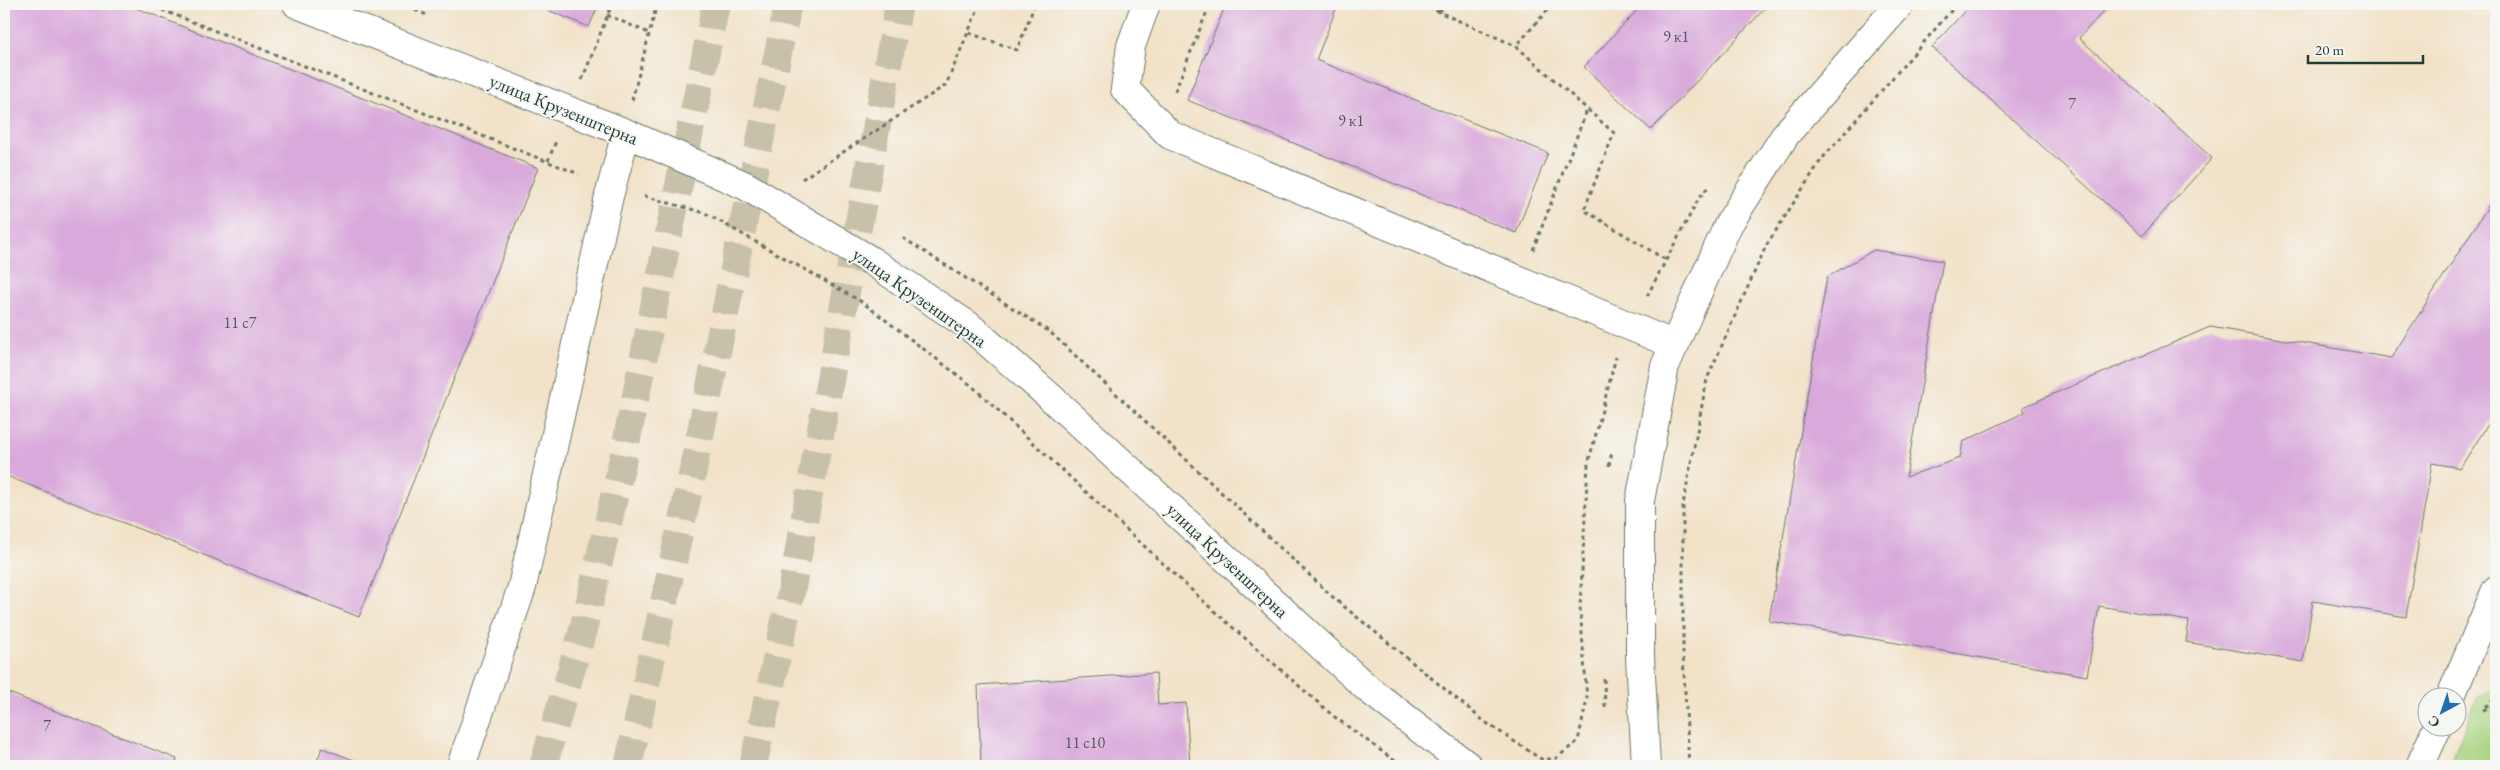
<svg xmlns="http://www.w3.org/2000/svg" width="2500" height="770" viewBox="0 0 2500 770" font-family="'EB Garamond',serif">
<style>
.green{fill:#a9d480;stroke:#64885a}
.building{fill:#d9a9db}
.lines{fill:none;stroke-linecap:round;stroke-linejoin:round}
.minor-tunnel{stroke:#c8c1aa;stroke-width:28;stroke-dasharray:28 14;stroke-linecap:butt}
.major-tunnel{stroke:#c8c1aa;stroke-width:28;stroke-dasharray:28 14;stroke-linecap:butt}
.minor-casing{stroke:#697768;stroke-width:30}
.path{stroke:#697768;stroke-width:3;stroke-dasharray:4 4;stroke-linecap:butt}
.minor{stroke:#fff;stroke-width:28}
.labels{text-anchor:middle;stroke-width:4;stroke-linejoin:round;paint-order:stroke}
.number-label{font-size:16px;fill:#4e585e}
.street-label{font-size:19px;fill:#1f3d34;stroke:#f6f6f2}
</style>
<rect width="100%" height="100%" fill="#f6f6f2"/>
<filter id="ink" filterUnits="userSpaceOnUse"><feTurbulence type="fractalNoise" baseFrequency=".02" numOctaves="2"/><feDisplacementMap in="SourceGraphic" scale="10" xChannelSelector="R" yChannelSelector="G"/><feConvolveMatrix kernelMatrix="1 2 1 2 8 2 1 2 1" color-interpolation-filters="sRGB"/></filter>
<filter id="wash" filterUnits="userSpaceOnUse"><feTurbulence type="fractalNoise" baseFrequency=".0096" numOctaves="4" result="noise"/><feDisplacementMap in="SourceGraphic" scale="20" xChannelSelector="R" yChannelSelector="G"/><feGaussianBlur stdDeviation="1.12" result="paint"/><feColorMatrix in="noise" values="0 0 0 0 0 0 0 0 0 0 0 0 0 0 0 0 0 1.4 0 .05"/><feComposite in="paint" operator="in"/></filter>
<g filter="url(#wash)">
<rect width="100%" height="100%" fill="#f2e2c8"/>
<path class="green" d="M2496 688V766H2449L2477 698Z"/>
<g id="blocks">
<path class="building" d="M4 4H126L538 168 359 617 4 475Z
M533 4H599L589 27Z
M1226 4H1338L1316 60 1548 153 1516 233 1187 100Z
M1643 4H1769L1651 130 1584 67Z
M1971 4H2110L2079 38 2212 158 2142 236 1932 47Z
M2496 194V412L2460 468 2432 463 2406 617 2313 601 2303 662 2186 642 2189 621 2099 606 2087 676 1769 621 1827 277 1874 250 1943 261 1906 477 1960 458 1963 442 2025 412 2023 407 2210 327 2391 358Z
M1156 673 1158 705 1186 703 1190 766H981L978 685Z
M4 691 177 759 175 766H4Z
M322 748 370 766H315Z"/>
</g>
</g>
<g filter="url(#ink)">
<use href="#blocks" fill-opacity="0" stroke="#697768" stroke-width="1"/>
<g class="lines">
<path class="minor-tunnel" d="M543 766 583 630 622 463 716 4"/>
<path class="major-tunnel" d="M628 766 691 480 788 4
M753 766 791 593 899 4"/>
<defs>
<path id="minor" d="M297 4 626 133 746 186 870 260 969 326 1047 394 1368 689 1468 766
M1146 4 1131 46 1125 89 1170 135 1675 345
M2450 698 2496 590
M461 766 522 587 609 196 626 133
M1646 766 1640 656V501L1665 366 1728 225 1786 134 1900 4
M2420 766 2437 728"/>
</defs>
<use href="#minor" class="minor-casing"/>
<path class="path" d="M147 4 579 174
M400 4 427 15
M1421 4 1516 46
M1553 4 1516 46 1614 133 1584 210 1666 260
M1439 12 1447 4
M607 15 649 33
M969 33 1017 50 1035 4
M582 80 612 4
M1175 91 1210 4
M632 100 657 4
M548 161 556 141
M802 179 946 85 980 4
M644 196 705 213 862 302 972 386 1213 610 1332 715 1402 766
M903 238 1050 332 1335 599 1485 722 1541 759H1555L1578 741 1587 699 1580 607 1588 464 1616 357
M1533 250 1587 110
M1647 296 1699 198 1709 186
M1609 466 1612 452
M1604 679 1605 708
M2485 707 2496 698
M2483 710 2496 705
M1689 766 1683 655V505L1707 379 1766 246 1821 160 1957 4"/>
<use href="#minor" class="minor"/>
</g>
</g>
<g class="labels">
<g class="number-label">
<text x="1676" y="42">9 к1</text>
<text x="2072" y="109">7</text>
<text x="1351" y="126">9 к1</text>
<text x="240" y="328">11 с7</text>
<text x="47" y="731">7</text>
<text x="1085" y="748">11 с10</text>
</g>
<g class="street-label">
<text transform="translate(564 109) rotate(22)" y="7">улица Крузенштерна</text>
<text transform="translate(920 297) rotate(35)" y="7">улица Крузенштерна</text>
<text transform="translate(1228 560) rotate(43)" y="7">улица Крузенштерна</text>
</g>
</g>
<rect width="2500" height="770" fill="none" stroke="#f6f6f2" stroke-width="20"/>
<g transform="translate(2442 712) rotate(220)"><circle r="24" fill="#f6f6f2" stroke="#a0aca6"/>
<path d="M0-4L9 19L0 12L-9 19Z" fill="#1f6fb2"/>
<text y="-8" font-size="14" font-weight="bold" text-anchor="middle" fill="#1f3d34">С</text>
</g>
<path d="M2308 55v8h115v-8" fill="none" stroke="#1f3d34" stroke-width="2.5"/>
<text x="2315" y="55" font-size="15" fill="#1f3d34" stroke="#f6f6f2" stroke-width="4" paint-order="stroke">20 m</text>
</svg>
